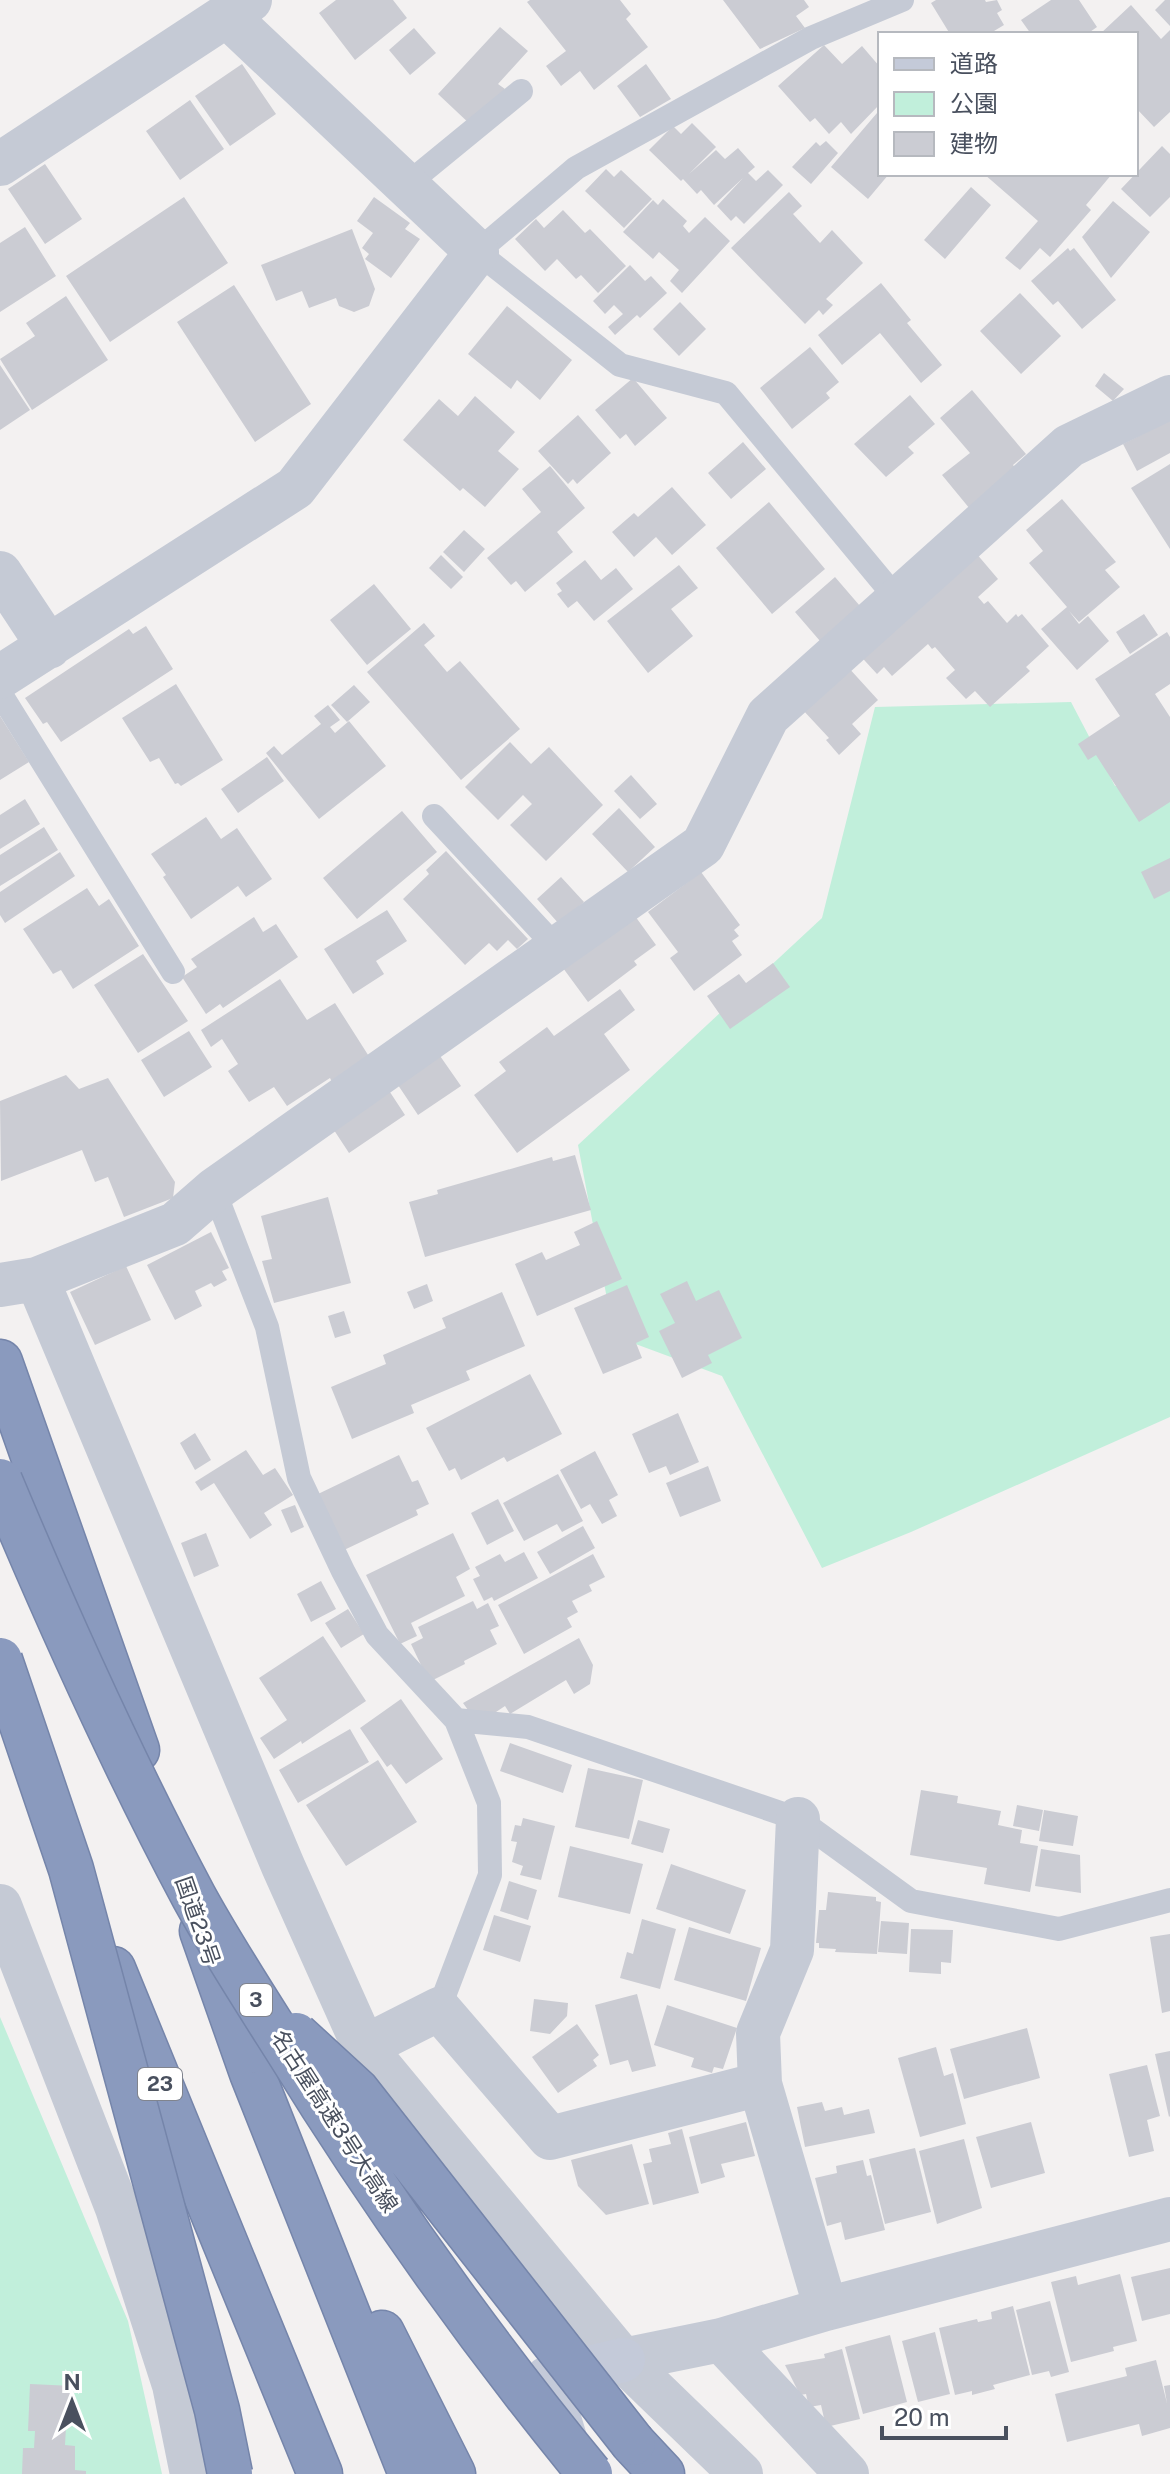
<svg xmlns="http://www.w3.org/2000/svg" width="1170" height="2474" viewBox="0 0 1170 2474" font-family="'Public Sans','Noto Sans JP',sans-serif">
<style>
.green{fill:#c1efdb}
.building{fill:#cbccd3}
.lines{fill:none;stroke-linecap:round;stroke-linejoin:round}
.highway-casing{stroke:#7585aa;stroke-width:47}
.lane{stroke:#c5cad5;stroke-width:24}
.street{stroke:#c5cad5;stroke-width:44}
.secondary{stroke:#c4cad9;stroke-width:44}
.highway{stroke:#8a9abe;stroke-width:44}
.highway-bridge-casing{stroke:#7585aa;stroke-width:47;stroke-linecap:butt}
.highway-bridge{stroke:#8a9abe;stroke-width:44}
.labels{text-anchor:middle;stroke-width:6;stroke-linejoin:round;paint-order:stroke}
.shield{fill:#fff;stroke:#80848e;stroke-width:2}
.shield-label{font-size:20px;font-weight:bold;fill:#49505e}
.street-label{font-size:22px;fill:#49505e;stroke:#fff}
</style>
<rect width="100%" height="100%" fill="#f3f1f1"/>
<path class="green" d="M1071 702 1115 786H1170V1417L911 1532 822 1568 722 1376 614 1336 578 1145 822 918 875 707Z
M0 2017 128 2321 162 2474H0Z"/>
<path class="building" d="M336 0H393L407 18 355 60 319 13Z
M530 0H620L631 14 626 19 648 47 594 90 580 71 561 86 546 66 566 51 527 2Z
M723 0H804L809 7 796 16 805 28 760 49Z
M936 0H985L986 2 997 0 1002 10 997 13 1004 25 989 34H950L931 3Z
M1051 0H1079L1097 27 1087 34H1031L1021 20Z
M1165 0H1170V26L1155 10Z
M1131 5 1161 39 1170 30V112L1154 127 1136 108V34H1100Z
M500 27 528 51 498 84 505 89 472 126 438 94Z
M414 28 436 53 410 75 389 50Z
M824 45 842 64 862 46 880 67V104L851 134 841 122 829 134 815 118 810 122 778 86Z
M242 64 276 114 230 146 195 96Z
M646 64 671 99 640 117 617 86Z
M190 100 224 149 180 180 146 131Z
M877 113 880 115V174H889L868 199 831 167Z
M692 123 716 147 689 174 716 150 725 159 738 148 755 167 748 173 756 181 768 170 783 185 744 224 736 216 731 221 717 206 743 178 714 205 701 190 697 194 683 179 681 181 649 150 673 126 681 134Z
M826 141 838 153 811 184 792 167 816 142 820 146Z
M1162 146 1170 154V197L1150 217 1121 189Z
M45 164 82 219 45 244 8 189Z
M606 169 614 177 621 170 652 199 624 228 585 191Z
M984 174H1112L1086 205 1091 210 1050 257 1040 248 1020 270 1005 258 1038 221Z
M971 187 991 205 945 259 924 240Z
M789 192 802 206 793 214 820 243 832 230 863 263 826 299 833 305 823 315 819 310 805 324 731 248Z
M184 197 228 263 110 342 66 276Z
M374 197 410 223 405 229 420 239 391 278 365 259 369 254 362 248 373 233 357 221Z
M663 199 687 221 683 226 689 233 705 217 730 241 682 293 670 281 679 270 659 252 653 259 623 232 653 200 658 205Z
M1113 201 1150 232 1111 278 1082 237Z
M563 210 585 233 590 229 626 266 598 293 581 275 576 279 557 259 545 271 515 239 536 219 544 228Z
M25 227 56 276 0 312V243Z
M352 229 375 289 369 306 354 312 339 306 336 298 309 308 302 291 276 301 261 265Z
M1068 248 1070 251 1074 248 1116 300 1082 329 1058 301 1053 305 1031 281Z
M630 265 645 281 651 276 667 293 640 318 637 315 615 335 608 327 623 314 614 305 605 314 593 301Z
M881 283 911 320 907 323 942 365 921 383 880 333 842 365 818 335Z
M234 285 311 404 255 442 177 322Z
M1020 293 1061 336 1021 374 980 331Z
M66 296 108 360 32 410 0 359 35 336 26 323Z
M680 302 706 329 679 356 653 329Z
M507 306 572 360 540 400 517 380 511 389 468 354Z
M810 347 839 382 826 393 830 398 792 429 760 388Z
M0 365 30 410 0 430Z
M1104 373 1124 389 1113 401 1095 386Z
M633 378 667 418 635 446 626 434 620 439 595 410Z
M972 390 1026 454 1013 465 1017 470 970 509 942 475 970 453 940 418Z
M910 395 935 424 908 447 914 453 886 477 854 444Z
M475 396 515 432 498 451 519 469 485 507 463 488 460 491 403 440 439 399 458 416Z
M578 415 611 453 577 484 573 479 568 484 538 451Z
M1170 420V453L1137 471 1123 444Z
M743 442 766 469 731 499 708 473Z
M1170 464V549L1131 488Z
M550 466 585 508 557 532 573 552 525 592 516 581 511 585 487 558 541 512 522 489Z
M672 487 706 525 672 555 656 537 634 557 612 532 634 513 638 517Z
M1062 499 1116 562 1105 570 1120 587 1079 622 1069 611 1079 624 1088 616 1109 641 1077 670 1041 629 1067 607 1029 563 1043 551 1026 530Z
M769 502 825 569 772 614 716 548Z
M464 530 485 549 464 572 443 552Z
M970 546 998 579 978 597 984 604 988 601 1007 623 1016 614 1018 617 1022 614 1049 646 1026 667 1030 671 990 707 975 691 966 699 946 678 955 670 935 647 932 649 928 644 892 676 884 667 877 674 854 649Z
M441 555 463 577 451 589 429 568Z
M585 560 601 580 616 568 633 589 594 621 577 601 568 608 557 594 562 591 556 583Z
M679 565 698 588 671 609 693 636 648 673 607 621Z
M835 577 860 606 820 641 795 612Z
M374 584 411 629 367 665 330 620Z
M1144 614 1158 635 1130 654 1116 632Z
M424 623 435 636 424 645 447 672 460 661 520 729 461 780 367 672Z
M146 626 173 669 61 742 47 722 43 724 25 698 129 629 133 634Z
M1167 632 1170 637V684L1155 694 1170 717V802L1139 822 1096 755 1088 760 1078 744 1120 716 1095 679Z
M847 666 878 700 852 724 861 734 839 755 826 740 829 738 802 709Z
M176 684 223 760 181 786 178 783 175 784 159 758 150 762 122 718Z
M354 685 370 702 347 722 331 705Z
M328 705 340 720 330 727 335 733 349 721 386 766 319 819 266 753 274 746 282 755 321 724 314 716Z
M0 716 29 762 0 780Z
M510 742 531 764 549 747 603 805 546 861 510 825 532 804 523 795 498 820 465 787Z
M267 757 284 781 238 813 221 789Z
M631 775 657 804 640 819 614 791Z
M25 799 40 824 0 849V815Z
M619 808 655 847 628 872 592 834Z
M402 811 437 852 357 919 323 878Z
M206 817 221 839 237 828 272 879 246 897 238 886 191 919 163 877 166 875 151 854Z
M44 827 58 850 0 886V855Z
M446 851 528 939 517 949 508 940 497 951 489 943 465 965 403 899 429 874 426 870Z
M60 852 75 876 5 923 0 915V892Z
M1170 858V891L1154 899 1141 872Z
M701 872 740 925 734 930 739 936 732 941 742 955 694 991 670 958 678 952 648 912Z
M561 877 584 902 559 924 537 899Z
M87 888 99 906 109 899 139 946 73 989 61 970 53 974 23 929Z
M387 910 407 941 376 961 384 974 353 994 324 949Z
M635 916 656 945 634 961 637 965 588 1002 563 968Z
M254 917 263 932 276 924 298 957 223 1008 220 1004 206 1014 182 977 197 967 191 959Z
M143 954 188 1021 138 1053 94 985Z
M773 963 790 987 730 1029 707 996 739 974 746 983Z
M280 979 307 1020 335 1003 370 1058 332 1082 330 1078 287 1106 274 1087 249 1102 228 1071 238 1064 222 1039 211 1047 201 1030Z
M620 989 635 1010 604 1034 630 1070 517 1153 474 1095 506 1071 499 1062 547 1027 554 1036Z
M189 1031 212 1067 164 1097 141 1060Z
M438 1053 461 1086 418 1115 396 1082Z
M66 1075 79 1089 108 1078 175 1182 173 1198 124 1217 108 1177 95 1182 82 1150 1 1181 0 1101Z
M386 1086 405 1115 349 1153 330 1124Z
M575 1155 591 1210 425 1257 409 1202 438 1194 437 1190 552 1157 553 1161Z
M328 1197 351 1283 274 1303 262 1261 272 1259 261 1216Z
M597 1221 622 1279 537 1316 515 1264 542 1252 546 1260 580 1245 574 1232Z
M211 1232 229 1268 222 1271 227 1280 214 1287 211 1283 195 1291 202 1306 175 1320 147 1265Z
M126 1266 151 1320 95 1345 70 1292Z
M687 1281 696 1301 719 1290 742 1338 708 1355 712 1363 682 1378 659 1331 675 1323 660 1294Z
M427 1284 433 1301 414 1309 407 1292Z
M627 1285 649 1337 636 1343 642 1358 603 1374 574 1308Z
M502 1292 525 1346 466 1371 470 1380 411 1405 414 1413 352 1439 331 1387 386 1364 383 1355 446 1328 442 1318Z
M344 1311 351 1333 335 1338 328 1316Z
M530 1374 562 1434 507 1462 504 1457 461 1480 455 1468 449 1471 426 1428Z
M678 1413 699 1462 670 1475 666 1466 649 1473 632 1434Z
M195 1433 211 1460 195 1470 180 1443Z
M246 1450 263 1475 275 1468 293 1495 264 1513 272 1525 250 1539 214 1483 201 1491 195 1482Z
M595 1451 618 1495 609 1500 617 1516 602 1524 590 1504 581 1509 560 1470Z
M399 1455 412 1482 418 1480 429 1504 416 1510 418 1515 344 1550 318 1494Z
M708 1466 721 1501 680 1517 666 1483Z
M558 1474 583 1521 562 1532 557 1524 524 1541 503 1503Z
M498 1499 514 1531 487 1545 471 1513Z
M295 1505 304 1527 291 1533 281 1510Z
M583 1526 595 1548 550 1574 537 1552Z
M206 1533 219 1566 194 1577 181 1543Z
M453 1533 470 1569 456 1577 465 1596 411 1623 417 1636 400 1644 366 1575Z
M524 1552 538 1578 494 1601 492 1597 484 1601 473 1579 480 1576 475 1567 500 1554 505 1562Z
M593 1554 605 1577 589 1585 592 1591 572 1601 578 1612 567 1618 572 1627 524 1654 498 1605Z
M321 1581 336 1609 311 1622 297 1594Z
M473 1601 477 1609 488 1603 499 1626 490 1630 497 1644 464 1661 465 1664 429 1682 411 1644 423 1638 418 1627Z
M348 1609 364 1634 341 1648 325 1623Z
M323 1636 366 1701 302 1744 301 1741 274 1759 260 1738 287 1720 259 1678Z
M579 1638 593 1665 590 1684 574 1694 566 1680 510 1714 505 1706 493 1714 468 1710 463 1703Z
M401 1699 443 1759 406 1784 391 1764 387 1767 360 1728Z
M350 1729 369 1762 298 1803 279 1770Z
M510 1743 572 1765 563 1793 500 1771Z
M378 1760 417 1822 346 1866 306 1805Z
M588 1768 643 1780 629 1839 575 1827Z
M921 1790 958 1796 957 1803 1001 1811 998 1825 1022 1830 1020 1843 1038 1846 1030 1892 984 1884 987 1868 910 1855Z
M1017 1805 1043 1810 1039 1831 1013 1826Z
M1044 1810 1078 1816 1073 1846 1039 1841Z
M523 1818 555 1826 541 1880 520 1875 523 1866 512 1862 517 1842 511 1841 515 1825 521 1826Z
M638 1820 670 1829 663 1853 631 1844Z
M570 1846 643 1864 630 1914 558 1897Z
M1041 1849 1080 1855 1081 1893 1035 1886Z
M671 1864 746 1890 730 1934 656 1909Z
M509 1881 537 1890 528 1920 500 1911Z
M828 1892 876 1897V1901L881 1902 877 1954 835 1952 836 1949 819 1948V1943H816L819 1910H826Z
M494 1915 531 1926 520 1962 483 1950Z
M642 1919 676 1929 660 1989 620 1978 627 1952 633 1954Z
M881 1921 909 1923 907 1954 878 1952Z
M689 1927 761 1948 746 2001 674 1980Z
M911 1929 953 1930 951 1963 941 1962V1974L909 1972Z
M1170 1934V2011L1162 2013 1150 1937Z
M637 1994 656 2066 632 2072 628 2060 610 2065 595 2005Z
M534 1999 568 2003 567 2016 550 2034 530 2031Z
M667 2005 737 2028 723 2069 714 2067 712 2073 691 2067 694 2058 654 2045Z
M577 2024 599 2055 593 2060 597 2066 558 2093 532 2057Z
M1027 2028 1040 2078 964 2099 950 2049Z
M936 2047 944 2076 953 2073 966 2124 920 2137 898 2058Z
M1170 2051V2116L1169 2117 1155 2054Z
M1147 2065 1160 2116 1147 2120 1154 2151 1129 2157 1109 2074Z
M822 2102 825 2111 842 2107 844 2115 869 2109 875 2133 805 2147 797 2107Z
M746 2122 755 2156 721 2164 725 2177 701 2184 689 2137Z
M1031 2122 1045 2173 991 2188 976 2137Z
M682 2129 699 2193 653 2205 643 2164 652 2162 649 2149 671 2144 668 2133Z
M964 2139 982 2208 937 2224 919 2151Z
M632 2144 649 2204 606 2215 578 2186 571 2160Z
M915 2148 931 2212 885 2224 869 2159Z
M863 2160 867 2176 871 2175 885 2230 845 2240 841 2222 827 2226 815 2178 837 2173 836 2166Z
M1170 2268V2314L1142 2321 1131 2277Z
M1120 2274 1137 2341 1113 2347 1114 2351 1071 2362 1051 2282 1076 2276 1078 2285Z
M1050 2301 1069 2372 1051 2377 1049 2371 1032 2375 1016 2310Z
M1013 2306 1030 2375 993 2385 995 2389 972 2395V2391L955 2395 939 2328 977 2319 978 2322 992 2319 991 2312Z
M935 2332 950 2394 918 2402 902 2341Z
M890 2335 907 2402 863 2414 845 2347Z
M842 2349 860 2419 826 2427 821 2405 809 2407 806 2394 800 2395 785 2365 825 2358 824 2354Z
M1156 2360 1167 2403 1164 2386 1170 2385V2428L1142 2436 1139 2424 1067 2442 1055 2394 1127 2376 1125 2368Z
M30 2384 73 2386 71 2427H66L65 2445 75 2446V2470L86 2471V2474H22L23 2448H34L35 2431H28Z"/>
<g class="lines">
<defs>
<path id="highway" d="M0 1362 137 1750
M202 1931 252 2073 411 2474
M113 1969 320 2474
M382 2333 453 2474
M633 2443 662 2474"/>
</defs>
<use href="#highway" class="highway-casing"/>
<path class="lane" d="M405 186 521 91
M897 599 726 393 620 365 477 252 576 168 811 38 902 0
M0 693 173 972
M434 816 556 947
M214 1190 267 1327 299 1478 343 1571 377 1635 456 1720 528 1727 798 1819 911 1901 1059 1929 1170 1900
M439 2009 490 1875 489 1803 456 1720"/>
<path class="street" d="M0 164 250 0
M0 573 49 647
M0 677 295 488 477 252 227 16
M37 1279 283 1866 364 2047 623 2360 741 2474
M0 1285 37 1279 175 1224 214 1190 703 845 768 716 1069 446 1170 397
M798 1819 792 1950 758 2033 760 2084 826 2309
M0 1906 117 2208 174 2385 192 2474
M364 2047 439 2009 550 2138 760 2084
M721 2340 847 2474
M623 2360 721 2340 826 2309 1170 2219"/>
<path class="secondary" d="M567 2445 547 2378 623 2360"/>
<use href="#highway" class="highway"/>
<defs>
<path id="highway-bridge" d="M0 1481C59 1622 122 1762 194 1897 222 1948 254 1997 285 2046 377 2195 479 2339 590 2474
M0 1660 71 1869 217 2410 230 2474
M296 2035 357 2091 633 2443"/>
</defs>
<use href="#highway-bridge" class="highway-bridge-casing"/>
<use href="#highway-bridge" class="highway-bridge"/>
</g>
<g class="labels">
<g class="shield">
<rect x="240" y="1984" width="32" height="32" rx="6"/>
<rect x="138" y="2068" width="44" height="32" rx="6"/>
</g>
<g class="shield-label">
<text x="256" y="2007">3</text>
<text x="160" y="2091">23</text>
</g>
<g class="street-label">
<text transform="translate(198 1921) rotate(71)" y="8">国道23号</text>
<text transform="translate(335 2121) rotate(57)" y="8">名古屋高速3号大高線</text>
</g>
</g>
<rect x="878" y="32" width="260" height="144" fill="#ffffff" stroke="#b6b9bf" stroke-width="2"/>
<rect x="894" y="58" width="40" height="12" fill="#c4cad9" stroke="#b6b9bf" stroke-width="2"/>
<text x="950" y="72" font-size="24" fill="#49505e">道路</text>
<rect x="894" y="92" width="40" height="24" fill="#c1efdb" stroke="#b6b9bf" stroke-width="2"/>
<text x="950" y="112" font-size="24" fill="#49505e">公園</text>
<rect x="894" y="132" width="40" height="24" fill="#cbccd3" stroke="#b6b9bf" stroke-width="2"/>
<text x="950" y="152" font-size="24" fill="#49505e">建物</text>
<g transform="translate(72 2402)" stroke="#ffffff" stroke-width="6" paint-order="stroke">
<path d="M0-6L14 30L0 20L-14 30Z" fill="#49505e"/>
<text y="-12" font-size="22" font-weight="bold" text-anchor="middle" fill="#49505e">N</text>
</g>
<path d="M882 2426v12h124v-12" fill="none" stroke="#49505e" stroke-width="4"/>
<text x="894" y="2426" font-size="24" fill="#49505e" stroke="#ffffff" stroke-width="6" paint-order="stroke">20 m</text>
</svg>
